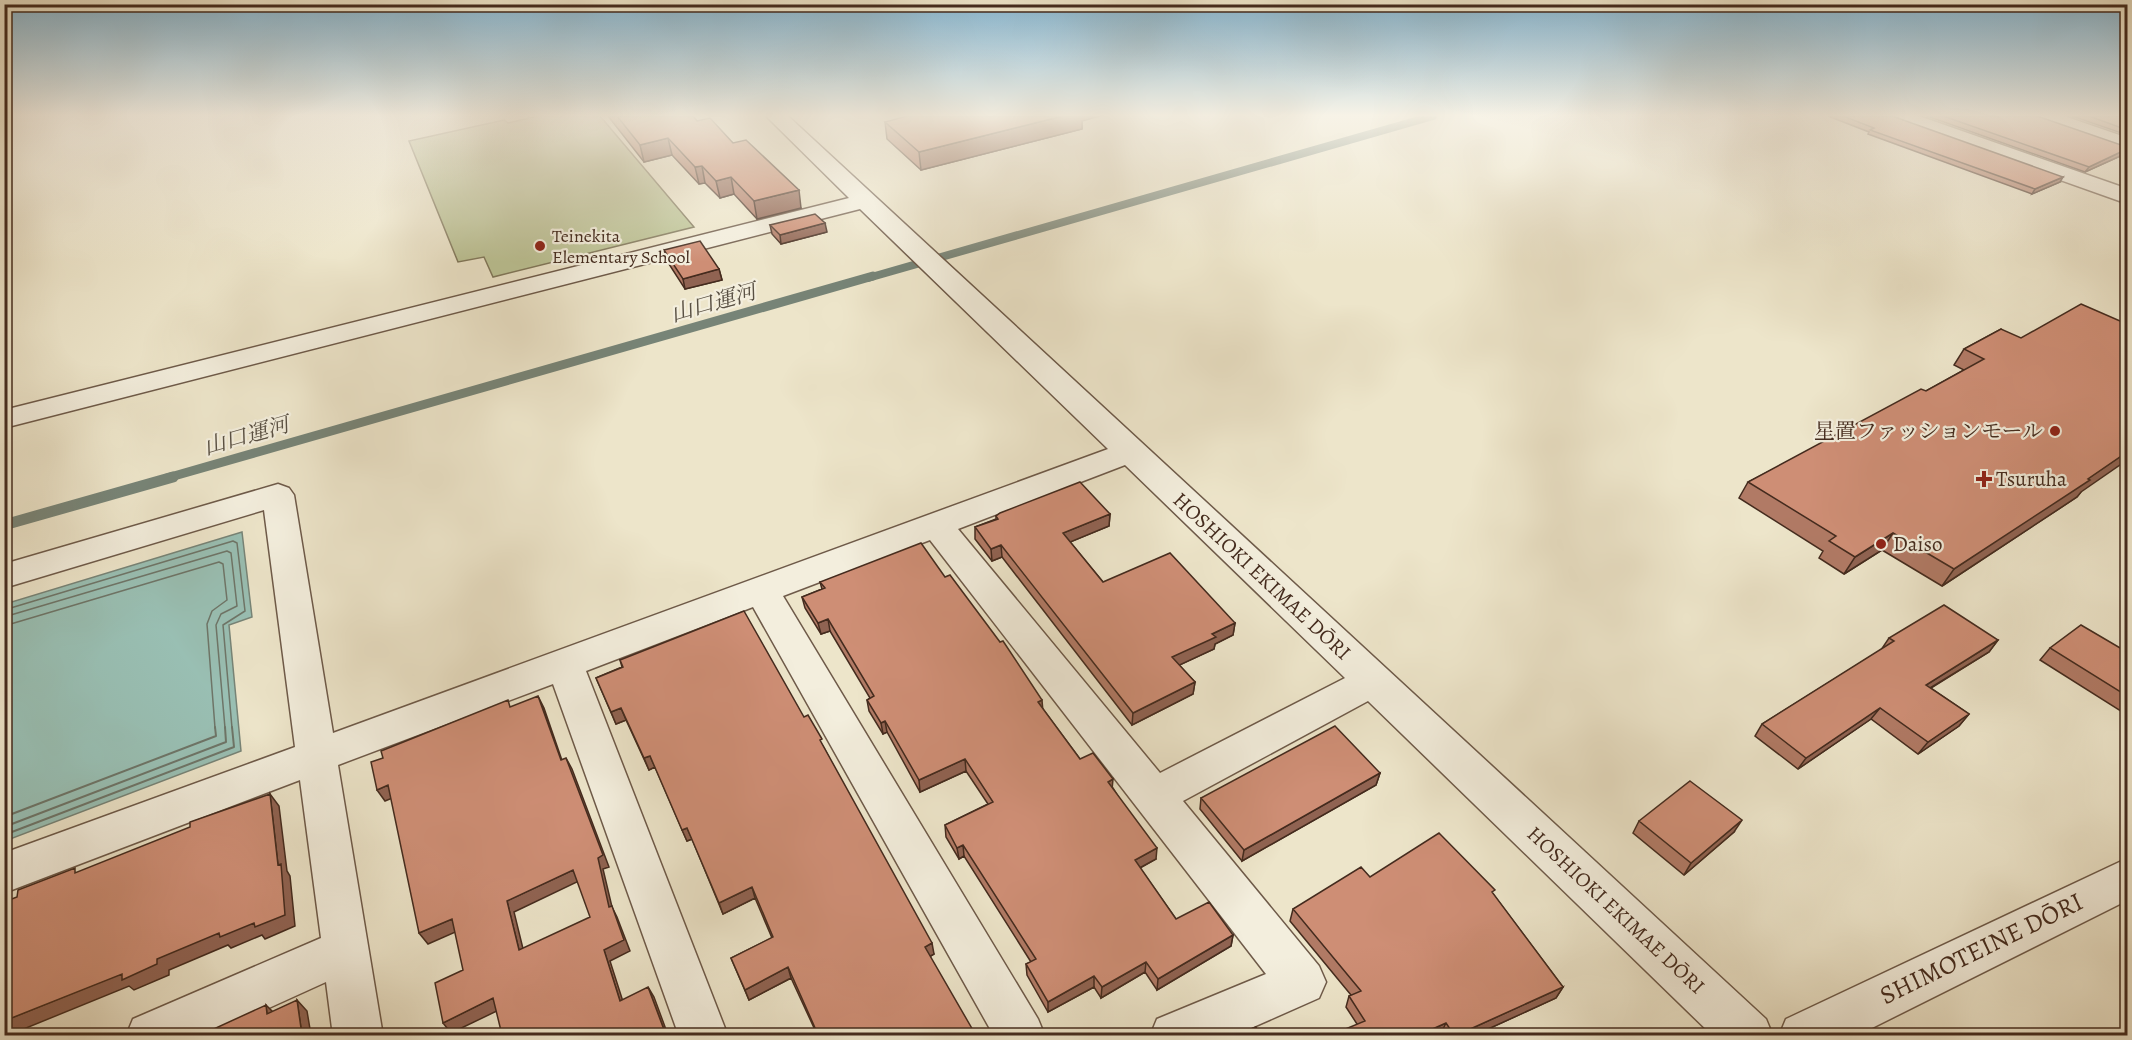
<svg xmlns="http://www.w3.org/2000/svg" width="2132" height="1040" viewBox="0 0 2132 1040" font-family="Alegreya,'Noto Serif JP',serif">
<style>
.green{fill:#bcc395;stroke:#80775a;stroke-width:1.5}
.water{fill:#99bfb3;stroke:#778477;stroke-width:1.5}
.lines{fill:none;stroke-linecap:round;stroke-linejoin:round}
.shore-far1{stroke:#6e7568;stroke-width:1.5}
.shore{stroke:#6e7568;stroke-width:2}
.stream-far2{stroke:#778477;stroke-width:8}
.stream-far1{stroke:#778477;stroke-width:9}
.stream{stroke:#778477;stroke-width:11}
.minor-casing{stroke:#6e5a49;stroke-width:3}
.minor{fill:#f3eedd;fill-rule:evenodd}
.wall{fill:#b17a65;stroke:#442b1e;stroke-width:1.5}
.shaded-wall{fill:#906352;stroke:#442b1e;stroke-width:1.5}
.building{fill:#ce8e75;stroke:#442b1e;stroke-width:1.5;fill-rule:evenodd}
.poi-dot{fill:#8f2418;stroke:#f3eedd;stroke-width:2}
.labels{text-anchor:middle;stroke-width:4.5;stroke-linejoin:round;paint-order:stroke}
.far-poi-label{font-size:18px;fill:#442b1e;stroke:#f3eedd;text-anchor:start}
.poi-label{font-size:21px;fill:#442b1e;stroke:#f3eedd;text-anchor:start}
.street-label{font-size:21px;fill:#442b1e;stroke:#f3eedd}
.water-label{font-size:22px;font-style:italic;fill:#595043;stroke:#f3eedd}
.near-street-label{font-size:26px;fill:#442b1e;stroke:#f3eedd}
</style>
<rect width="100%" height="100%" fill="#ede5ca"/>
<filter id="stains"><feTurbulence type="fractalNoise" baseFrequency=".00333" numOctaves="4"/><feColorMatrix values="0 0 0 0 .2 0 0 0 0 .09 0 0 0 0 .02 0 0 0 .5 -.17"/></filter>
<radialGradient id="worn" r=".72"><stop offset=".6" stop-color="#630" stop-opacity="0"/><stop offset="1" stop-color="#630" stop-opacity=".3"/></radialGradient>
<path class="green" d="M538 116H600L694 227 493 277 484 257 458 262 409 141 504 120 508 123Z"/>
<path class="water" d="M242 532 252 617 229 625 241 751 5 841V604Z"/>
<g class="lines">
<path class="shore-far1" d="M4 610 233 541 237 543 245 611 223 625 232 728
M4 617 227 551 231 553 237 606 221 614 216 625 225 728
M4 626 219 562 223 564 227 600 212 611 207 624 215 728"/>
<path class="shore" d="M4 817 216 736 215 727
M4 827 226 742 225 727
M4 835 234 747 232 727"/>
<path class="stream-far2" d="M868 278 1433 116"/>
<path class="stream-far1" d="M167 478 873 276"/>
<path class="stream" d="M4 525 173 477"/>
<defs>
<path id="minor" d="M766 116H788L1766 1019 1773 1036H1713L1368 701 1183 801 1319 966 1326 982 1319 998 1233 1036H1150L1157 1019 1266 974 930 540 783 596 1038 1019 1045 1036H994L753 607 586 671 728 1036H679L553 684 338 765 383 1036H333L326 982 207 1036H126L133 1019 321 938 300 780 4 893V853L295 747 264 510 4 588V564L278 484 289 488 294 495 333 733 1108 449 860 209 4 428V410L849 198ZM1125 465 1345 678 1160 773 958 529Z
M1888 116H1919L2128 189V204L1891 120Z
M2032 116H2064L2128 138V151L2035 120Z
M2128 858V900L1856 1036H1779L1786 1019Z"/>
</defs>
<use href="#minor" class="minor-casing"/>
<use href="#minor" class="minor"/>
</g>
<path class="wall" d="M608 116H693L697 121 733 143 801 208 757 219 734 194 720 198 705 183 699 184 672 155 644 162Z
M1828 116H1892L2060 182 2032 194 1868 134 1869 132Z
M1927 116H2037L2127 153 2085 172Z
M2072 116H2127V135Z
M1082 121V129L921 170 887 139 885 122Z
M770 225 827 232 781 244 772 234Z
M664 250 719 269 722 280 685 289 667 261Z
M2001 329 2081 492 2077 497 1942 586 1882 550 1844 574 1819 558 1823 551 1739 498 1748 482 1926 391 1964 370 1954 365 1964 349Z
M1110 514 1109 526 1070 542 1103 582 1235 623 1233 635 1215 644 1214 649 1179 665 1195 682 1193 694 1132 725 1002 557 992 561 975 539V527L996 519V516Z
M945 577 1080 759 1113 788 1156 859 1140 868 1176 919 1233 935 1231 946 1157 990 1145 972 1101 998 1094 987 1048 1012 1027 975 1026 964 1031 962 964 856 959 859 946 837 945 825 988 804 966 771 920 792 887 732 883 734 869 711 867 700 870 698 830 631 821 634 805 608 802 597 822 589 820 582Z
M1889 638 1998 640 1989 652 1931 688 1969 714 1959 726 1918 754 1871 719 1798 769 1755 736 1762 724 1881 650Z
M2050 648 2127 652V715L2040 660Z
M620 660 804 717 824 748 934 954 815 1030 791 978 749 1000 731 958 772 938 755 898 723 914 692 839 687 841 655 767 649 770 626 720 616 724 596 678 622 667Z
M1380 773 1376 785 1242 861 1200 809 1201 798Z
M1639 821 1734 832 1684 875 1633 833Z
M1370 877 1493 894 1563 987 1556 998 1475 1035H1442L1441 1033 1357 1024 1346 1007 1349 996 1351 995 1290 921 1293 909Z"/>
<path class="shaded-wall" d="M1063 116H1100L1082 121V129L921 170 919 152Z
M668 138 672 155 644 162 640 145Z
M2127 149V153L2085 172 2089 167Z
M702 166 705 183 699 184 695 167Z
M731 177 734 194 720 198 716 181Z
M2063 177 2060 182 2032 194 2035 189Z
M799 190 801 208 757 219 754 201Z
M825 223 827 232 781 244 780 235Z
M719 269 722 280 685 289 683 279Z
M2127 452V460L2081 492 2077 497 1942 586 1954 569Z
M1110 514 1109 526 1063 545V533Z
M1893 533 1882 550 1844 574 1855 557Z
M1001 545 1002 557 992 561 991 549Z
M828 619 830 631 821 634 818 623Z
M1235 623 1233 635 1215 644 1214 649 1171 669 1172 657 1212 634Z
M1998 640 1989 652 1917 696 1926 685Z
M1195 682 1193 694 1132 725 1133 713Z
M538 696 544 708 566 772 561 760Z
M1042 700 1043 712 1038 702Z
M621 708 626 720 616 724 611 712Z
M1880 708 1871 719 1798 769 1806 758Z
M1969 714 1959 726 1918 754 1928 742Z
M885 721 887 732 883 734 881 723Z
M650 756 655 767 649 770 644 758Z
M566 758 572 769 609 867 603 869 612 907 617 917 630 951 610 961 626 1011 620 1001 604 950Z
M965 759 966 771 920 792 919 780Z
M1380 773 1376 785 1242 861 1244 850Z
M1113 779 1112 790 1108 782Z
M388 785 395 797 385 801 377 790Z
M270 794 279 806 287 871 290 876 295 926 265 939 262 935 231 948 228 945 169 970V975L134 990 129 986 9 1035H4V1021L157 959 278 865Z
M1742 820 1734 832 1684 875 1691 863Z
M687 828 692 839 687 841 682 830Z
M963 845 964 856 959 859 957 848Z
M1157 848 1156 859 1134 871 1135 860Z
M573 870 579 881 514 912 526 961 519 950 507 901Z
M752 887 755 898 723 914 719 903Z
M452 919 460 930 428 944 419 933Z
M1233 935 1231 946 1157 990 1158 979Z
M932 943 934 954 927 958 925 947Z
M1146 962 1145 972 1101 998 1102 987Z
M788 967 791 978 749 1000 745 990Z
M1094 976V987L1048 1012V1002Z
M648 987 654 997 668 1035H666Z
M1563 987 1556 998 1475 1035H1457Z
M493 998 501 1009 451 1033 443 1023Z
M297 1000 307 1011 311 1035H302Z
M266 1005 276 1015 267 1014Z
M1446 1023 1441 1033 1437 1035H1419Z"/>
<path class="building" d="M617 116H693L697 121 710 118 733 143 746 140 799 190 754 201 731 177 716 181 702 166 695 167 668 138 640 145Z
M907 116H1063L919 152 885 122Z
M1843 116H1892L2063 177 2035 189 1870 130 1874 128Z
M1943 116H2037L2127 147V149L2089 167Z
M2089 116H2127V130Z
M815 214 825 223 780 235 770 225Z
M700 241 719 269 683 279 664 250Z
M2081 304 2127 324V452L2088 479 2090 480 1954 569 1893 533 1855 557 1829 541 1836 536 1748 482 1921 389 1926 391 1984 359 1964 349 2001 329 2021 338Z
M1080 482 1110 514 1063 533 1103 582 1170 553 1235 623 1212 634 1216 637 1172 657 1195 682 1133 713 1001 545 991 549 975 527 998 519 996 516 1000 513Z
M921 543 945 577 950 575 1000 642 1003 641 1042 700 1038 702 1080 759 1093 753 1113 779 1108 782 1157 848 1135 860 1176 919 1209 902 1233 935 1158 979 1146 962 1102 987 1094 976 1048 1002 1026 964 1036 959 963 845 957 848 945 825 993 802 965 759 919 780 885 721 881 723 867 700 874 696 828 619 818 623 802 597 825 588 820 582Z
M1944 605 1998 640 1926 685 1969 714 1928 742 1880 708 1806 758 1762 724 1894 641 1889 638Z
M744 611 804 717 808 715 822 739 820 740 932 943 925 947 974 1032 969 1035H805L816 1030 788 967 745 990 731 958 773 937 752 887 719 903 687 828 682 830 650 756 644 758 621 708 611 712 596 678 623 667 620 660Z
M2081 625 2127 652V696L2050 648Z
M538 696 561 760 566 758 603 855 598 858 609 907 612 906 624 940 604 950 620 1001 648 987 666 1035H502L493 998 443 1023 435 983 463 970 452 919 419 933 388 785 377 790 371 762 383 758 381 751 508 700 510 707ZM573 870 590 917 519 950 507 901Z
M1335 726 1380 773 1244 850 1201 798Z
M1690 781 1742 820 1691 863 1639 821Z
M270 794 278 865 281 864 285 915 255 927 254 923 220 937 219 933 157 959V964L122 980V974L4 1021V902L17 897 18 890 75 868V873L190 827V822Z
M1439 833 1495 890 1492 892 1563 987 1457 1035H1454L1446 1023 1419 1035H1331L1365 1021 1349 996 1361 991 1293 909 1361 867 1370 877Z
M297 1000 302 1035H205V1033L266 1005 267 1014Z
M1256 1027 1260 1035H1236Z"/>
<linearGradient id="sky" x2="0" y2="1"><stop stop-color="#88b8d3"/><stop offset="0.44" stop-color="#f7f3e7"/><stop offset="1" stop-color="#f7f3e7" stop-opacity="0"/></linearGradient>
<rect width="2132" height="262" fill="url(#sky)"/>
<g class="poi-dot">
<circle cx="540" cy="246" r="6"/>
<circle cx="2055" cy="431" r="6"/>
<path d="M1981 470h6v6h6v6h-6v6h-6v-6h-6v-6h6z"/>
<circle cx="1881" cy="544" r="6"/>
</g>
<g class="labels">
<g class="far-poi-label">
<text x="552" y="242">Teinekita<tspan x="552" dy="21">Elementary School</tspan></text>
</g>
<g class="poi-label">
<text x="2043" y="438" text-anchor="end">星置ファッションモール</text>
<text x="1996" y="486">Tsuruha</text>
<text x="1893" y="551">Daiso</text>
</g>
<g class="street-label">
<text transform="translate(1262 576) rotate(43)" y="7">HOSHIOKI EKIMAE DŌRI</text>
<text transform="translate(1616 910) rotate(43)" y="7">HOSHIOKI EKIMAE DŌRI</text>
</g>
<g class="water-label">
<text transform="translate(713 302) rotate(-16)" y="8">山口運河</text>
<text transform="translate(246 435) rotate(-16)" y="8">山口運河</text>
</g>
<g class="near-street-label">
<text transform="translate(1981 948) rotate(-26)" y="9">SHIMOTEINE DŌRI</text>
</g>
</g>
<rect width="2132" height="1040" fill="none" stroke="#ede5ca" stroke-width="24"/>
<rect x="6" y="6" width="2120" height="1028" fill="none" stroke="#442b1e" stroke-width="3"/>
<rect x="12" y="12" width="2108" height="1016" fill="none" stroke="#442b1e" stroke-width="1.5"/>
<rect width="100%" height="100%" filter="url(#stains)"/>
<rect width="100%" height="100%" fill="url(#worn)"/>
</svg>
